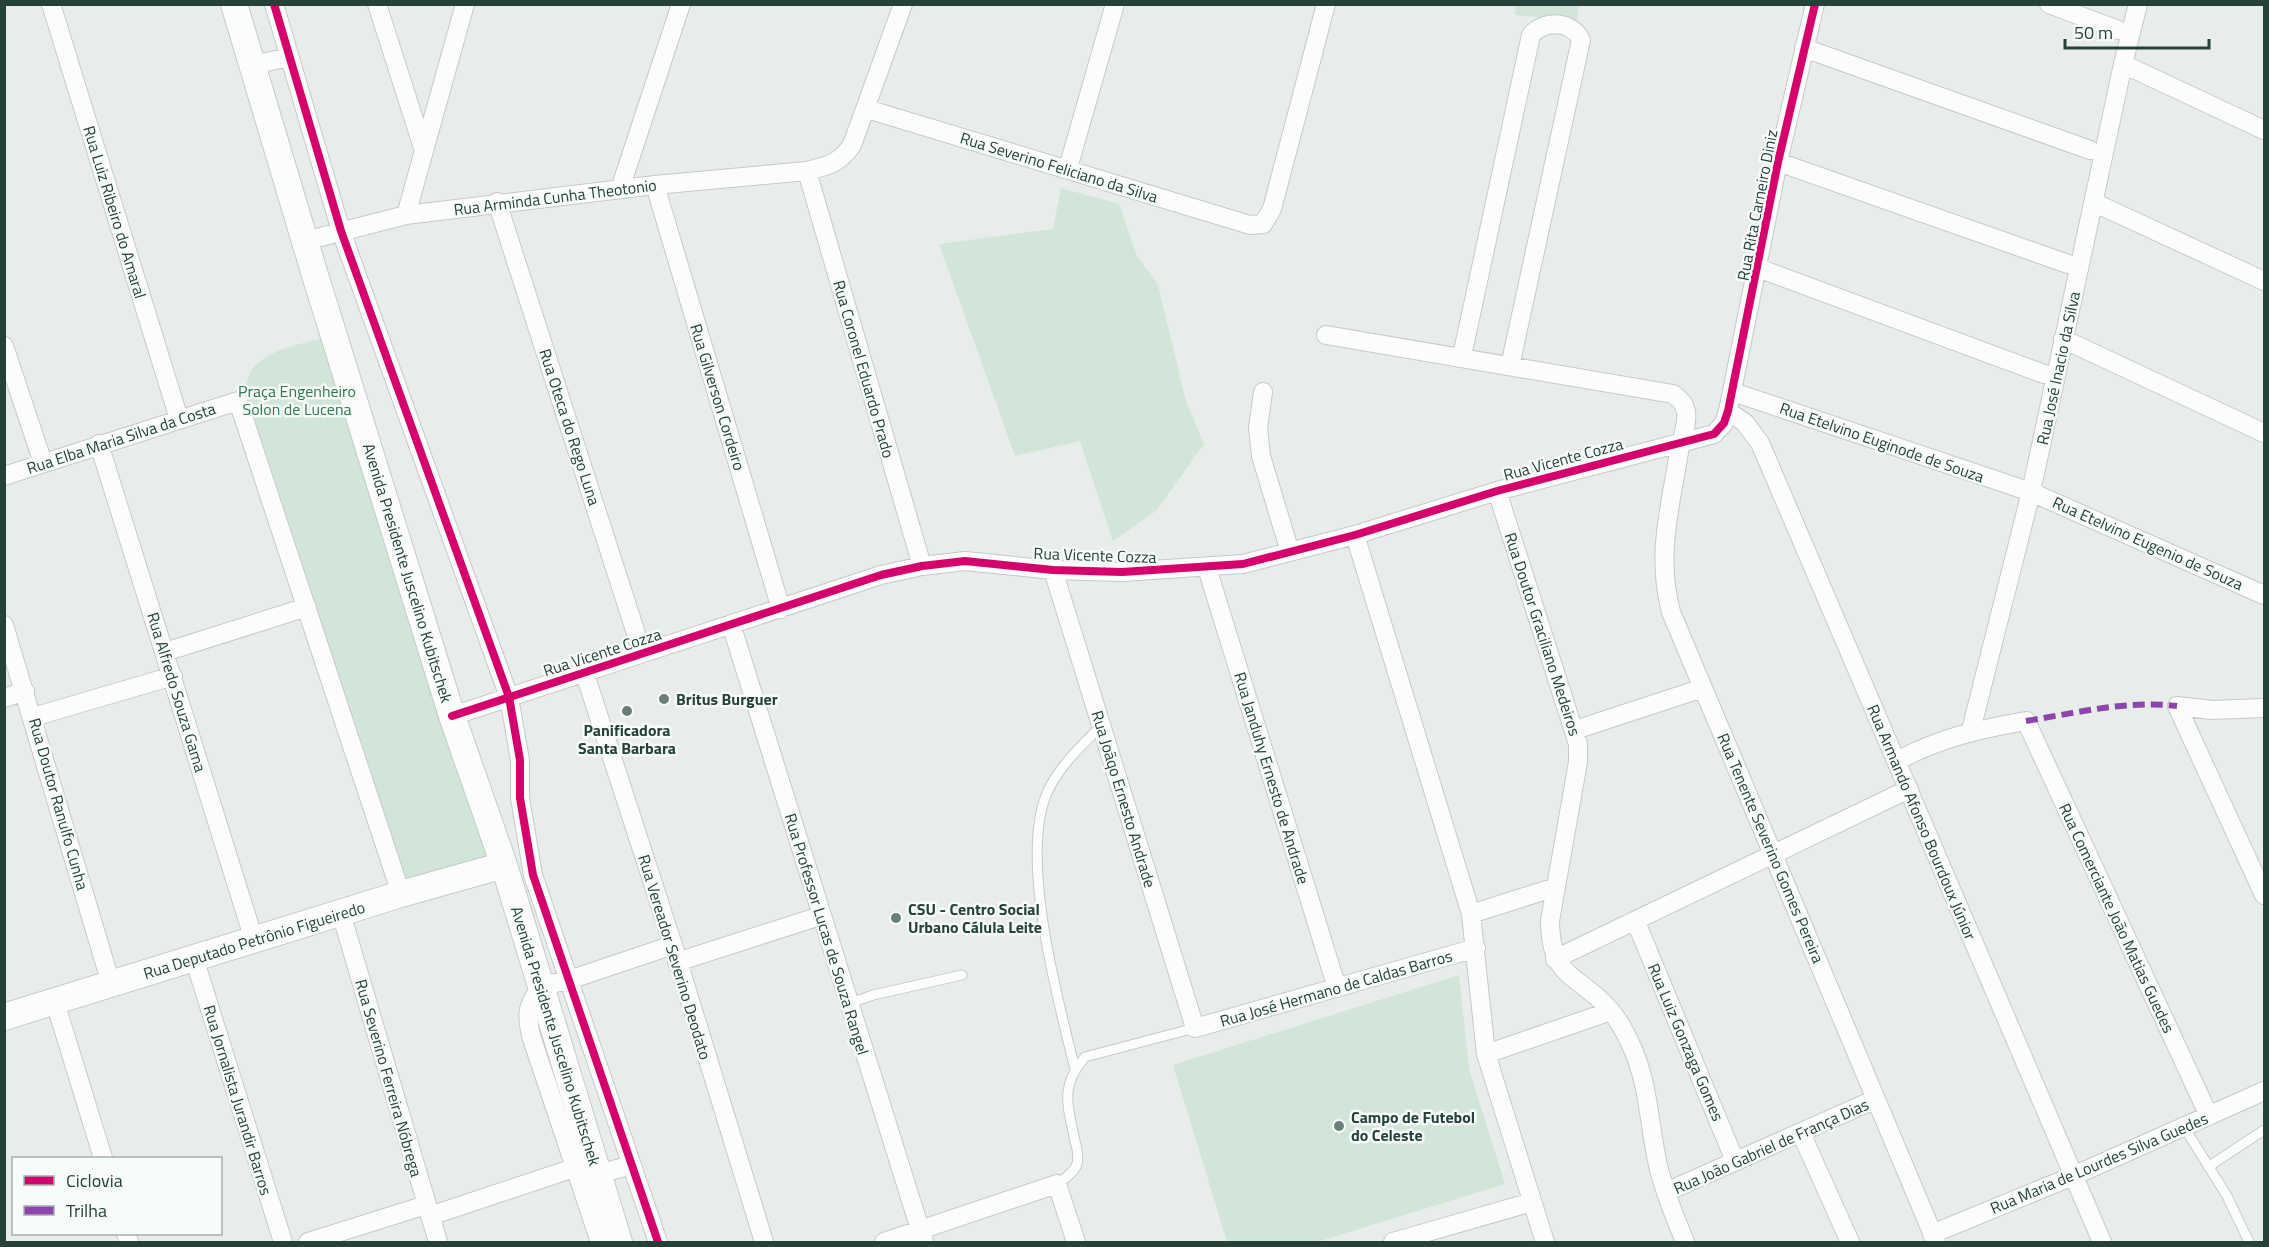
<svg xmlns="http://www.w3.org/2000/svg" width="2269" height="1247" viewBox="0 0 2269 1247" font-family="'Titillium Web',sans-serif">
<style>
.green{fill:#d1e6d8}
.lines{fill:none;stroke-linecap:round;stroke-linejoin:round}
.lane-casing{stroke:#c5cac8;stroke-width:11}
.street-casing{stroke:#c5cac8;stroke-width:20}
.secondary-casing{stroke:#c3cbc8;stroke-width:28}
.lane{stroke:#fcfcfc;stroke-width:9}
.street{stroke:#fcfcfc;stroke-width:18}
.secondary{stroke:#fcfcfc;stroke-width:26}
.quiet{stroke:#8e44ad;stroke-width:6;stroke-dasharray:12 6;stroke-linecap:butt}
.cycleway-casing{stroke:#f7fbf9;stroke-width:11}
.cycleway{stroke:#d6006c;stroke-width:8}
.poi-dot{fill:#697e78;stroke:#f7fbf9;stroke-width:2}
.labels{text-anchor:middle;stroke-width:5;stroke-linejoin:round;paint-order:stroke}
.street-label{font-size:16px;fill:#24423a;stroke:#f7fbf9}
.park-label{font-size:16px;fill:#2d7a4b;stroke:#f7fbf9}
.poi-label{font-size:16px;font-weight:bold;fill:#24423a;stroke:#f7fbf9;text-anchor:start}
</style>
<rect width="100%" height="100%" fill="#e8edeb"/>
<path class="green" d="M1515 5H1579L1577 21 1515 15Z
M1061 188 1119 204 1137 256 1158 285 1186 401 1204 444 1156 511 1113 541 1080 441 1015 456 939 244 1053 229Z
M325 337 487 858 408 886 246 393C245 351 294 347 325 337Z
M1459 975 1469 1069 1505 1184 1317 1242H1227L1173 1065Z"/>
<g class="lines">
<defs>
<path id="lane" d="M848 1004 873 995 962 975
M1075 1069C1058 1000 1021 865 1045 798 1055 770 1081 746 1101 726
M2184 1127 2227 1196 2249 1242
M2208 1167 2264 1130
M1057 1184C1064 1179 1074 1173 1077 1164 1079 1157 1077 1148 1075 1141 1068 1106 1059 1087 1085 1057L1195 1028"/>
<path id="street" d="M51 4 179 419
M274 4 341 231 509 697 520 760V798L533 875 658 1242
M377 4 424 151
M2049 4 2118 30
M1804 48 2090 150
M2123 64 2264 130
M253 65 289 57
M867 109 1250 225 1263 224 1272 209 1326 4
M1778 162 2068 264
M1068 168 1115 4
M807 171 922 566
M655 185 781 609
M620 189 681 4
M497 202 642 652
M2095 203 2264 281
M406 215 465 4
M305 241 406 215 655 185 807 171C828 166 840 163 852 145L903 4
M1758 268 2044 374
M1326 335 1673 394C1679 399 1685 403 1686 412 1688 425 1681 439 1679 452 1670 509 1656 555 1671 612L1936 1242
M2063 339 2264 433
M4 346 43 463
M1462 356 1531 35C1545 19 1572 21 1581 40L1510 366
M1263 392 1258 428 1261 456 1290 552
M1733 392 2031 492 2264 595
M1728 411 1745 423 1760 443 2102 1242
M99 444 254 940
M4 476 238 401 401 894
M1497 491 1578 744V762L1550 921C1551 981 1578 973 1610 1010 1618 1019 1626 1034 1631 1045 1649 1083 1649 1126 1658 1165 1664 1192 1675 1217 1685 1242
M1355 535 1471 914 1486 1054 1545 1242
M1207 568 1337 988
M1053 570 1195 1028 1476 948
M731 624 924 1242
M4 625 111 984
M165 652 307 607
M584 671 673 945 764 1242
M4 698 25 691
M2177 706 2264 895
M2177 706 2212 710 2264 708
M452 716 881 575 922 566 965 561 1053 570 1122 572 1243 564 1355 535 1497 491 1714 434 1724 423 1728 411 1778 162 1815 4
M33 717 173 676
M1575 730 1703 688
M1971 730 2031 492 2123 64 2138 4
M1897 761C1939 738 1980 729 2026 721L2209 1116
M341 913 438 1242
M1471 914 1556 887
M1636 922 1735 1161
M194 958 283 1242
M1555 959 1909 789
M677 962 820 916
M55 1002 103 1158
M1486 1054 1611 1011
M1801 1133 1850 1242
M598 1174 632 1165
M1666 1192 1876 1099
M430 1216 574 1168
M126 1234 129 1242
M1932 1234 2073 1176 2264 1091
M308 1242 426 1205
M600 1242 531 1036C526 1012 527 1007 541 986L569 980 673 945
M884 1242 1057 1184 1076 1242
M1393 1242 1532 1202"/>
<path id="secondary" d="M234 4 315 275 452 716 504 865 619 1242
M4 1017 401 894 504 865"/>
</defs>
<use href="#lane" class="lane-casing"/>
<use href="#street" class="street-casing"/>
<use href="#secondary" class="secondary-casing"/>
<use href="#lane" class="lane"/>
<use href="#street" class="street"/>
<use href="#secondary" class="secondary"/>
<path class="quiet" d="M2026 721C2076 713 2127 700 2177 706"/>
<defs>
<path id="cycleway" d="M274 4 341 231 509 697 520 760V798L533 875 658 1242
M452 716 881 575 922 566 965 561 1053 570 1122 572 1243 564 1355 535 1497 491 1714 434 1724 423 1728 411 1778 162 1815 4"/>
</defs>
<use href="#cycleway" class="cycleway-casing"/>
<use href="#cycleway" class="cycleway"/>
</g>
<g class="poi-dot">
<circle cx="664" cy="699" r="6"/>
<circle cx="627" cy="711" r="6"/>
<circle cx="896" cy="918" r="6"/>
<circle cx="1339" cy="1126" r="6"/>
</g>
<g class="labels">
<g class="street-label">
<text transform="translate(1059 167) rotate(17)" y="6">Rua Severino Feliciano da Silva</text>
<text transform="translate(555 197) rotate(-7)" y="6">Rua Arminda Cunha Theotonio</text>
<text transform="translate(1757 205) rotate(-79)" y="6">Rua Rita Carneiro Diniz</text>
<text transform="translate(115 212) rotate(73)" y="6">Rua Luiz Ribeiro do Amaral</text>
<text transform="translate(2058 368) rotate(-78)" y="6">Rua José Inacio da Silva</text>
<text transform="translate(864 369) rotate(74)" y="6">Rua Coronel Eduardo Prado</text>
<text transform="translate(718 397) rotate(73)" y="6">Rua Gilverson Cordeiro</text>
<text transform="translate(570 427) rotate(72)" y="6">Rua Oteca do Rego Luna</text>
<text transform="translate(121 438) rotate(-18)" y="6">Rua Elba Maria Silva da Costa</text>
<text transform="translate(1882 442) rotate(19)" y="6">Rua Etelvino Euginode de Souza</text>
<text transform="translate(1563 459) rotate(-15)" y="6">Rua Vicente Cozza</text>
<text transform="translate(2148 543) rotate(24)" y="6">Rua Etelvino Eugenio de Souza</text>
<text transform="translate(1095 555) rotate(2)" y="6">Rua Vicente Cozza</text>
<text transform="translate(408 573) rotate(73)" y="6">Avenida Presidente Juscelino Kubitschek</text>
<text transform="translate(1543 634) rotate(72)" y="6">Rua Doutor Graciliano Medeiros</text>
<text transform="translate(602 652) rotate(-18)" y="6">Rua Vicente Cozza</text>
<text transform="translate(177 692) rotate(73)" y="6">Rua Alfredo Souza Gama</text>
<text transform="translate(1272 778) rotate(73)" y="6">Rua Janduhy Ernesto de Andrade</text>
<text transform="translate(1124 799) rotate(73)" y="6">Rua Joãqo Ernesto Andrade</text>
<text transform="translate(59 804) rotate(74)" y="6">Rua Doutor Ranulfo Cunha</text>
<text transform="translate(1922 822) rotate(67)" y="6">Rua Armando Afonso Bourdoux Júnior</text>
<text transform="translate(1771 848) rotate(67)" y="6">Rua Tenente Severino Gomes Pereira</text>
<text transform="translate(2117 918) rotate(65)" y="6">Rua Comerciante João Matias Guedes</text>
<text transform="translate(827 934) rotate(73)" y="6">Rua Professor Lucas de Souza Rangel</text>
<text transform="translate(254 940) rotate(-17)" y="6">Rua Deputado Petrônio Figueiredo</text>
<text transform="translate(675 957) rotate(73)" y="6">Rua Vereador Severino Deodato</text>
<text transform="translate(1336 988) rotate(-16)" y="6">Rua José Hermano de Caldas Barros</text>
<text transform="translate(556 1036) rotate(73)" y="6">Avenida Presidente Juscelino Kubitschek</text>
<text transform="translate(1686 1042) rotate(67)" y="6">Rua Luiz Gonzaga Gomes</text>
<text transform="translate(389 1078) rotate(74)" y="6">Rua Severino Ferreira Nóbrega</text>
<text transform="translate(238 1100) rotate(73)" y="6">Rua Jornalista Jurandir Barros</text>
<text transform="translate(1771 1146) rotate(-24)" y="6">Rua João Gabriel de França Dias</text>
<text transform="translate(2099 1163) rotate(-23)" y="6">Rua Maria de Lourdes Silva Guedes</text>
</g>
<g class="park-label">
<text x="297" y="397">Praça Engenheiro<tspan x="297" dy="18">Solon de Lucena</tspan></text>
</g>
<g class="poi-label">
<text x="676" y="705">Britus Burguer</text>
<text x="627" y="736" text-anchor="middle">Panificadora<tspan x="627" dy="18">Santa Barbara</tspan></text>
<text x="908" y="915">CSU - Centro Social<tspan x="908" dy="18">Urbano Cálula Leite</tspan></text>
<text x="1351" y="1123">Campo de Futebol<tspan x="1351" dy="18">do Celeste</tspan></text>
</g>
</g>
<rect width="2269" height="1247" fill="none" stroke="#24423a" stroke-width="12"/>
<rect x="12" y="1157" width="210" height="78" fill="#f7fbf9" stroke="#a3b1ad" stroke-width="1.5"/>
<rect x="24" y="1176" width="30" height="9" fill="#d6006c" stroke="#a3b1ad" stroke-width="1.5"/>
<text x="66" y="1187" font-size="18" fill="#24423a">Ciclovia</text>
<rect x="24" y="1206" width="30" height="9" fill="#8e44ad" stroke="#a3b1ad" stroke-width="1.5"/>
<text x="66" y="1217" font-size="18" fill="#24423a">Trilha</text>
<path d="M2065 39v9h144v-9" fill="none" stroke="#24423a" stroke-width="3"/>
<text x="2074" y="39" font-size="18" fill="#24423a" stroke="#f7fbf9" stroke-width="4.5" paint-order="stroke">50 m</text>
</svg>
